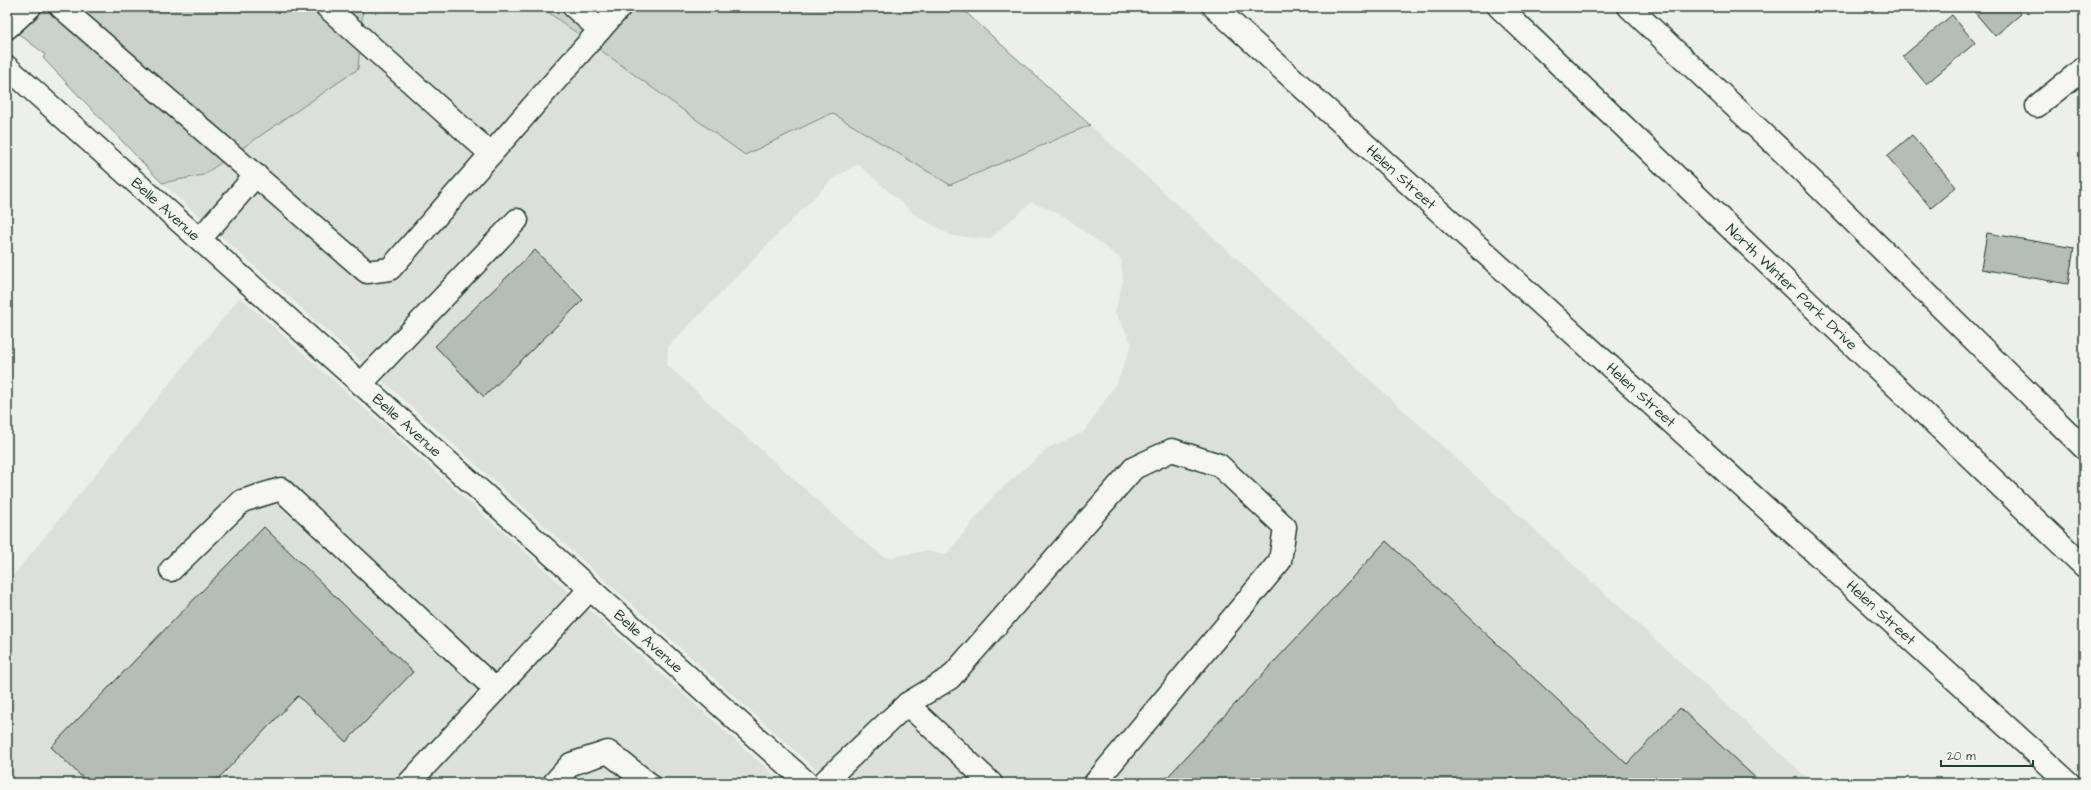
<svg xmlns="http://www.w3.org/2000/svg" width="2091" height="790" viewBox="0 0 2091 790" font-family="'Architects Daughter',sans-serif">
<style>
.built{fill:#dce0db;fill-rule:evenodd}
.green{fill:#cbd2cc;stroke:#758880}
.building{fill:#b4bdb8;stroke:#1f3d34}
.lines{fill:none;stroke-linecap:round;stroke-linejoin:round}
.minor-casing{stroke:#1f3d34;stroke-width:25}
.minor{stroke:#f6f6f2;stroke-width:22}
.labels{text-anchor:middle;stroke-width:3;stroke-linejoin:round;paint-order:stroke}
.street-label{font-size:15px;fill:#1f3d34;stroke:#f6f6f2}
</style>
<rect width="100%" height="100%" fill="#edefea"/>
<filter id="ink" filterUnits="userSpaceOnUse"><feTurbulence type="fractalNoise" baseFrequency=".025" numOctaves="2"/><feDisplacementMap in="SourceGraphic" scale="8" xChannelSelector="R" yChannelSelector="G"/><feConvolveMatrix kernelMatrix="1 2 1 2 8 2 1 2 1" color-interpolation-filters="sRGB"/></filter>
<g filter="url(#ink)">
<path class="built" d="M363 7H541L745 154 832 113 950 185 1090 125 1813 783H831L162 183 203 175 358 69ZM858 164 914 214 952 236 989 239 1032 202 1064 216 1121 259 1123 281 1115 312 1132 344 1118 380 1084 432 1050 447 995 494 947 554 924 551 886 558 857 536 667 365 668 347 831 180Z
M240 297 783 783H7V583Z"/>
<path class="green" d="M7 7H363L358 69 203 175 162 183 43 58 45 54 7 25Z
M541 7H960L1090 125 950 185 832 113 745 155Z"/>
<path class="building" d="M2015 7 2021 14 1995 36 1971 8Z
M1952 15 1975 43 1926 84 1903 56Z
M1912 135 1956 187 1931 208 1887 156Z
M1987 233 2074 248 2068 284 1981 269Z
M535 250 583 300 484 397 435 346Z
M264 527 413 672 346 742 298 696 214 783H88L51 747Z
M1386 541 1627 764 1680 708 1761 783H1162Z"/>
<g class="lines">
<defs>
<g id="minor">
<path d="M61 7 367 272 390 269 620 7"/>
<path d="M327 7 491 154"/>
<path d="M574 7 600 30"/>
<path id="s1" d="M1214 7 2069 783"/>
<path id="s2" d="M1499 7 2084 566"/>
<path d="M1629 7 1786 155 2084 448"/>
<path d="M7 28 30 7"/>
<path id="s3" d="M7 67 807 783"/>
<path d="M2037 106 2084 68"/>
<path d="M200 239 256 175"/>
<path d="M361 384 517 220"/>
<path d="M171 570 242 501 281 489 496 690"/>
<path d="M907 704 991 783"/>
<path d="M409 783 590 589"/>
<path d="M554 783 571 764 608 752 648 783"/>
<path d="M823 783 907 704 950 678 1134 468 1172 450 1219 465 1285 527 1280 561 1095 783"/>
</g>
</defs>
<use href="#minor" class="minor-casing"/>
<use href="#minor" class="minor"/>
</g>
</g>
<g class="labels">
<g class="street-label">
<text dy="5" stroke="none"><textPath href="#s1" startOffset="253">Helen Street</textPath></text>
<text dy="5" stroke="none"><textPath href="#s3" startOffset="213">Belle Avenue</textPath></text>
<text dy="5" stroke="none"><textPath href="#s2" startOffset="405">North Winter Park Drive</textPath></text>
<text dy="5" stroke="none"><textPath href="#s1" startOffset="577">Helen Street</textPath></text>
<text dy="5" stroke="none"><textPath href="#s3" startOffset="537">Belle Avenue</textPath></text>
<text dy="5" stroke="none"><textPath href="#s1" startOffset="901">Helen Street</textPath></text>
<text dy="5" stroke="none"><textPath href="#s3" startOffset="861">Belle Avenue</textPath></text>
</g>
</g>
<rect width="2091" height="790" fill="none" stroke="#f6f6f2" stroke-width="24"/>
<rect x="12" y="12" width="2067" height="766" fill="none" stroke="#1f3d34" stroke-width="1.5" filter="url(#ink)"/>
<path d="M1941 760v6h92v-6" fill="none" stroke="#1f3d34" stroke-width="2"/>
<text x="1947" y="760" font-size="12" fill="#1f3d34" stroke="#f6f6f2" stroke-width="3" paint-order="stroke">20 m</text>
</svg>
